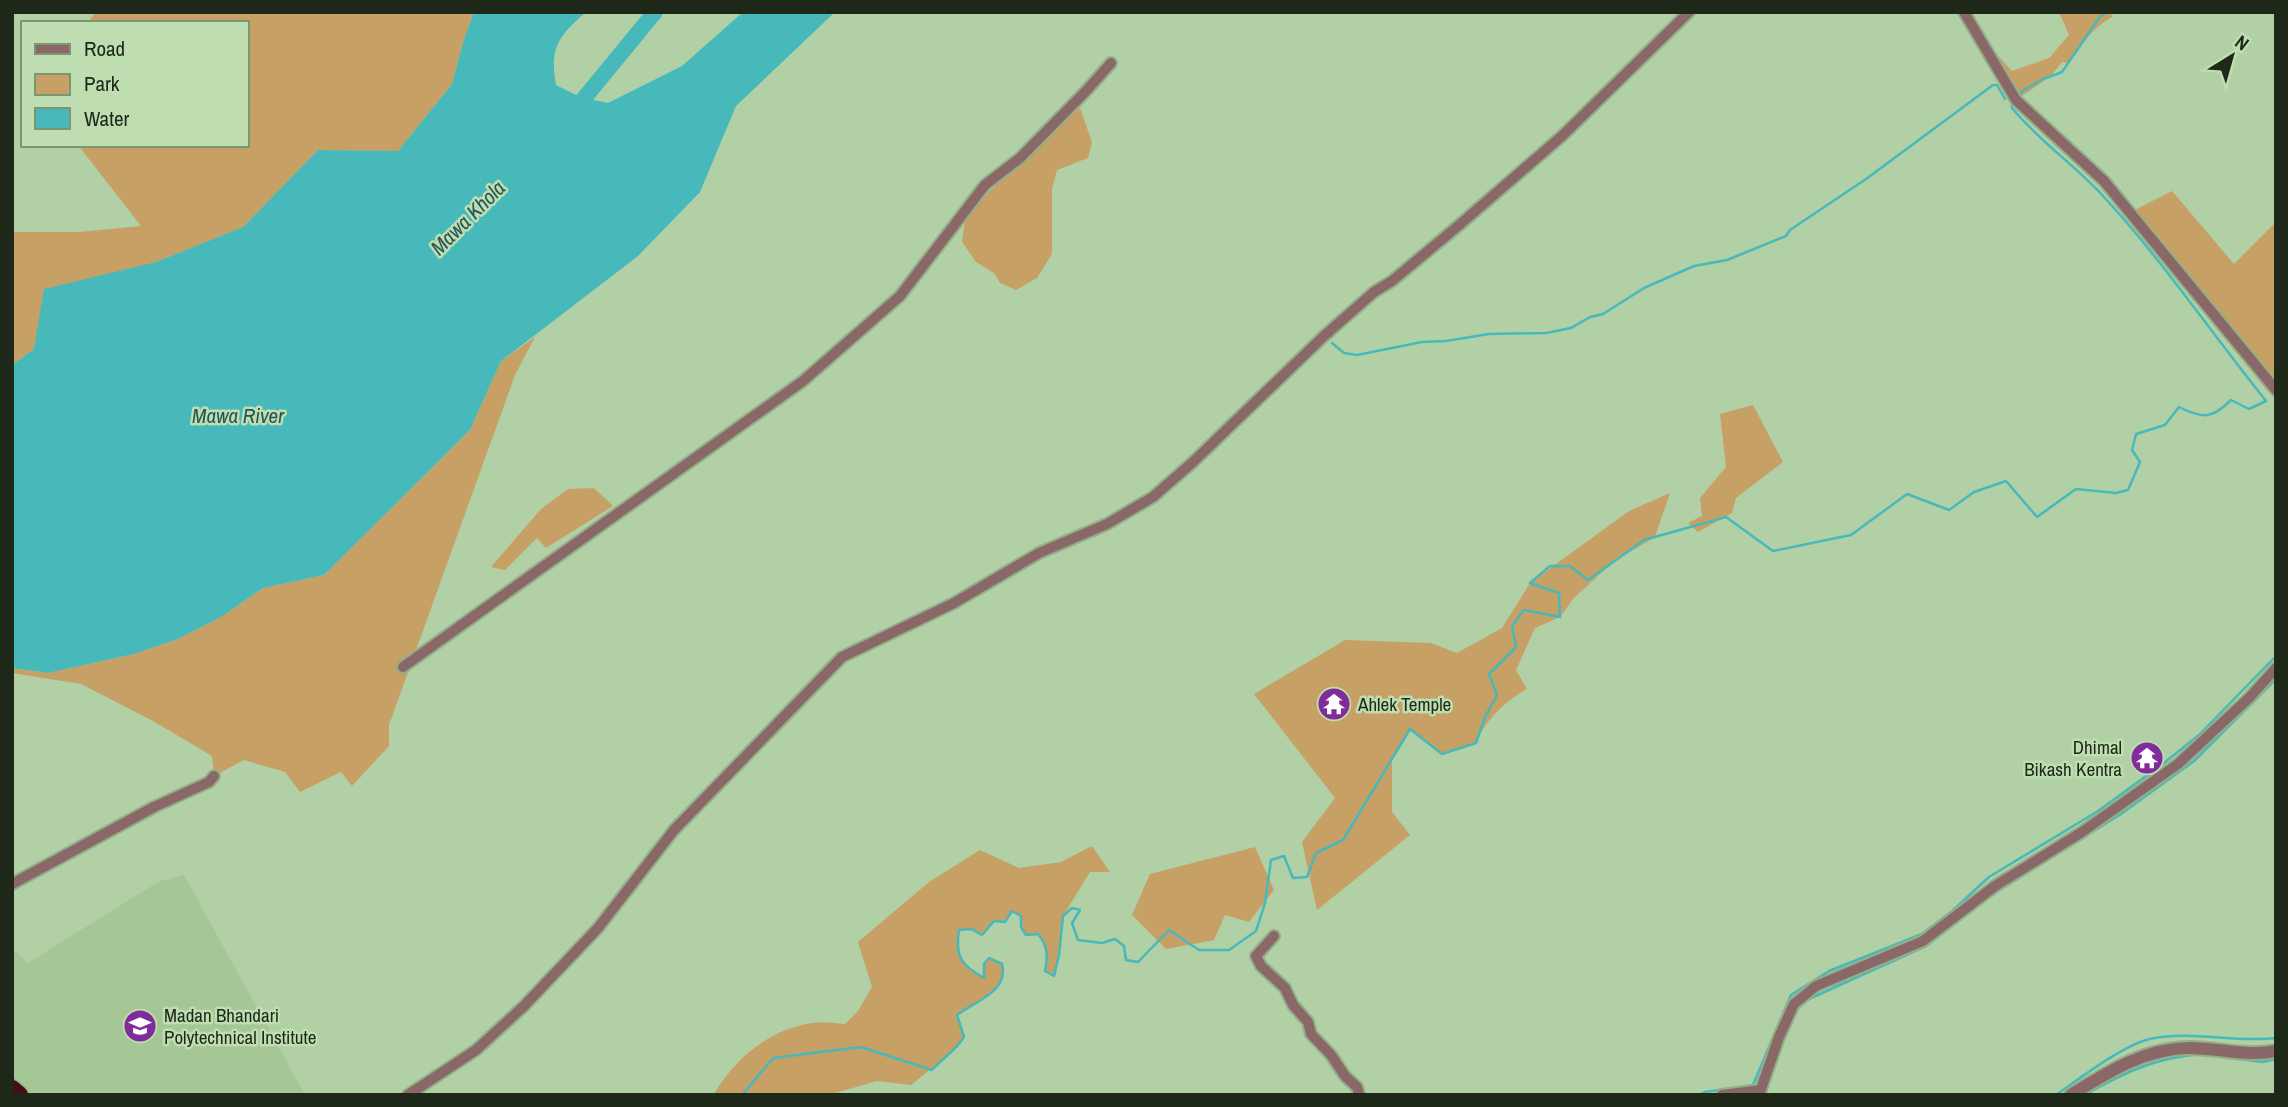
<svg xmlns="http://www.w3.org/2000/svg" width="2288" height="1107" viewBox="0 0 2288 1107" font-family="'Archivo Narrow',sans-serif">
<style>
.built{fill:#a4c795}
.green{fill:#c7a065}
.water{fill:#47b9bb}
.lines{fill:none;stroke-linecap:round;stroke-linejoin:round}
.stream{stroke:#47b9bb;stroke-width:2.5}
.river{stroke:#47b9bb;stroke-width:16}
.minor-casing{stroke:#93ae89;stroke-width:14}
.tertiary-casing{stroke:#93ae89;stroke-width:16}
.trunk-casing{stroke:#93ae89;stroke-width:21}
.minor{stroke:#8b6868;stroke-width:10}
.tertiary{stroke:#8b6868;stroke-width:12}
.trunk{stroke:#450e16;stroke-width:18}
.labels{text-anchor:middle;stroke-width:5;stroke-linejoin:round;paint-order:stroke}
.poi-label{font-size:19px;fill:#1d2818;stroke:#bedeb1;text-anchor:start}
.water-label{font-size:21px;font-style:italic;fill:#255656;stroke:#bedeb1}
</style>
<rect width="100%" height="100%" fill="#b1d0a5"/>
<path class="built" d="M184 875 305 1095H14L12 948 28 963 160 881Z"/>
<path class="green" d="M96 12H474L464 39 452 84 398 151 318 150 243 227 156 262 12 365V232H79L141 226 78 145H247V23H87Z
M2059 12H2111L2112 17C2092 28 2081 45 2068 63L2062 62 2051 76 2016 100 1974 29 2012 71 2049 58 2069 35Z
M1080 108 1092 142 1088 158 1057 170 1052 189V254L1037 278 1016 290 1000 283 994 273 976 262 962 242 965 219 976 205 1012 169 1028 160 1035 152V143Z
M2172 191 2234 264 2276 222V374L2268 381 2129 213Z
M535 337 515 375 389 725V746L352 786 341 772 300 792 285 772 244 760 214 776 212 756 153 721 81 684 12 673V668L48 673 134 654 178 639 221 617 263 588 324 575 470 430 501 361Z
M1753 405 1783 462 1736 498 1732 513 1698 532 1688 523 1702 516 1700 498 1726 467 1720 414Z
M594 488 613 506 546 548 537 538 505 570 491 567 541 509 568 489Z
M1670 493 1655 537 1613 562 1573 599 1560 617 1535 628 1516 670 1527 689C1507 700 1484 721 1476 743L1442 754 1410 730 1392 760V812L1410 835 1317 910 1302 842 1335 798 1254 694 1345 640 1431 643 1457 653 1502 628 1530 583 1629 511Z
M1092 846 1110 872H1090L1063 916 1059 955 1054 976 1045 971C1048 956 1048 946 1038 934L1026 935 1021 927V916L1012 911 1005 922 994 921 982 935 971 929 959 930C955 956 961 965 984 977V964L989 958 1002 964C1009 992 975 1001 957 1015L964 1037 958 1047 911 1085 877 1081 828 1095H713C736 1058 768 1030 812 1023 823 1021 834 1023 845 1024L858 1011 872 987 858 942 929 882 980 850 1019 868 1061 862Z
M1255 847 1274 890 1249 922 1225 915 1214 940 1166 949 1132 915 1150 874Z"/>
<path class="water" d="M474 12H586C559 36 549 47 556 85L580 97 608 103 682 66 743 12H835L736 106 700 192 638 256 501 361 470 430 324 575 263 588 221 617 178 639 134 654 48 673 12 668V365L34 349 44 289 156 262 243 227 318 150 398 151 452 84 464 39Z"/>
<g class="lines">
<path class="stream" d="M2018 96 2024 90 2041 80 2062 72 2099 18 2106 12
M1332 343 1344 353 1357 355 1422 342 1446 341 1489 334 1546 333 1571 328 1590 317 1603 314 1644 288 1694 266 1727 260 1786 236 1790 230 1866 179 1993 85H1997L2005 99
M1809 999 1926 946 1995 893 2121 814 2194 761 2276 679
M2210 1055 2262 1062 2276 1059
M742 1095 773 1058 861 1047 932 1070C943 1058 956 1050 964 1037L957 1015C975 1001 1009 992 1002 964L989 958 984 964V978C961 965 955 957 959 930L971 929 982 935 994 921 1005 922 1012 911 1021 916V927L1026 935 1038 934C1048 946 1048 956 1045 971L1054 976 1059 955 1063 916 1072 908 1080 910 1072 923 1078 940 1102 943 1115 939 1124 946 1126 960 1138 962 1169 930 1199 950H1229L1256 931 1265 903 1271 860 1284 856 1293 878 1307 877 1316 853 1343 840 1410 729 1442 754 1476 743 1485 717 1497 695 1489 674 1516 647 1512 626 1524 610 1560 617 1559 593 1530 583 1550 566H1570L1588 580 1644 540 1726 517 1773 551 1851 535 1907 494 1949 510 1974 492 2006 481 2037 517 2076 489 2116 493 2128 490 2140 462 2132 450 2136 434 2165 425 2179 407C2203 419 2212 419 2231 400L2249 409 2266 401C2212 334 2163 261 2104 197 2075 165 2039 141 2012 108V105
M1699 1095 1705 1092 1753 1085 1791 995 1829 971 1922 934 1951 912 1989 877 2098 811 2164 763 2199 735 2276 656
M2056 1095C2079 1079 2125 1044 2150 1039 2191 1030 2234 1043 2276 1038
M2084 1095C2124 1073 2154 1058 2200 1054"/>
<path class="river" d="M572 113 655 12"/>
<defs>
<path id="minor" d="M1964 12 2016 100 2104 181 2276 390
M403 667 803 381 900 296 985 185 1020 158 1086 91 1111 63
M12 884 154 807 209 782 214 776
M1274 936 1256 956 1261 966 1285 988 1293 1005 1308 1022 1311 1034 1331 1055 1345 1076 1357 1087 1359 1094
M408 1095 476 1050 524 1006 598 928 674 830 842 657 954 603 1039 553 1107 524 1153 497 1193 462 1324 336 1374 292 1392 281 1458 226 1562 136 1689 12
M1722 1095 1761 1090
M1759 1095 1779 1037 1794 1004 1816 986 1923 941 1995 886 2082 832 2178 764 2250 697 2276 668"/>
<path id="tertiary" d="M2071 1095C2108 1072 2145 1048 2190 1048 2220 1048 2245 1057 2276 1051"/>
<path id="trunk" d="M12 1089 19 1095"/>
</defs>
<use href="#minor" class="minor-casing"/>
<use href="#tertiary" class="tertiary-casing"/>
<use href="#trunk" class="trunk-casing"/>
<use href="#minor" class="minor"/>
<use href="#tertiary" class="tertiary"/>
<use href="#trunk" class="trunk"/>
</g>
<defs>
<symbol id="temple-disc" viewBox="-11 -11 22 22"><circle r="9.5" fill="#802c9b" stroke="#bedeb1"/><path d="M0-6L5-2H3V0L6.5 2.5H4V6H1.5V3h-3V6H-4V2.5H-6.5L-3 0V-2H-5Z" fill="#fff"/></symbol>
<symbol id="university-disc" viewBox="-11 -11 22 22"><circle r="9.5" fill="#802c9b" stroke="#bedeb1"/><path d="M0-5L7-2L0 1L-7-2ZM-4 1L0 2.5L4 1V4Q0 6-4 4Z" fill="#fff"/></symbol>
</defs>
<g fill-rule="evenodd">
<use href="#temple-disc" x="1315" y="685" width="38" height="38"/>
<use href="#temple-disc" x="2128" y="739" width="38" height="38"/>
<use href="#university-disc" x="121" y="1007" width="38" height="38"/>
</g>
<g class="labels">
<g class="poi-label">
<text x="1358" y="711">Ahlek Temple</text>
<text x="2122" y="754" text-anchor="end">Dhimal<tspan x="2122" dy="22">Bikash Kentra</tspan></text>
<text x="164" y="1022">Madan Bhandari<tspan x="164" dy="22">Polytechnical Institute</tspan></text>
</g>
<g class="water-label">
<text transform="translate(468 218) rotate(-45)" y="7">Mawa Khola</text>
<text x="238" y="423">Mawa River</text>
</g>
</g>
<rect width="2288" height="1107" fill="none" stroke="#1d2818" stroke-width="28"/>
<rect x="21" y="21" width="228" height="126" fill="#bedeb1" stroke="#7e9574" stroke-width="2"/>
<rect x="35" y="44" width="35" height="10" fill="#8b6868" stroke="#7e9574" stroke-width="2"/>
<text x="84" y="56" font-size="21" fill="#1d2818">Road</text>
<rect x="35" y="74" width="35" height="21" fill="#c7a065" stroke="#7e9574" stroke-width="2"/>
<text x="84" y="91" font-size="21" fill="#1d2818">Park</text>
<rect x="35" y="108" width="35" height="21" fill="#47b9bb" stroke="#7e9574" stroke-width="2"/>
<text x="84" y="126" font-size="21" fill="#1d2818">Water</text>
<g transform="translate(2232 56) rotate(37)" stroke="#bedeb1" stroke-width="5" paint-order="stroke">
<path d="M0-5L12 26L0 18L-12 26Z" fill="#1d2818"/>
<text y="-10" font-size="19" font-weight="bold" text-anchor="middle" fill="#1d2818">N</text>
</g>
</svg>
